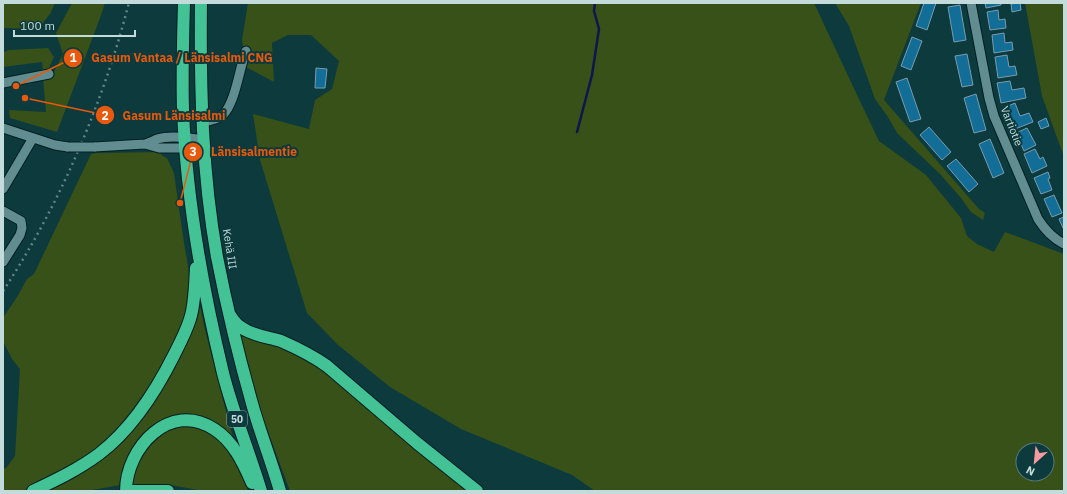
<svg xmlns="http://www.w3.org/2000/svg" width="1067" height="494" viewBox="0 0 1067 494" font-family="'IBM Plex Sans',sans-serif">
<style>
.green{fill:#375118;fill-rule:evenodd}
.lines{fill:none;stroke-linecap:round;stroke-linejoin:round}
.stream{stroke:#0e164e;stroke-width:2.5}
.building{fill:#136e97;stroke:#799baf}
.minor-casing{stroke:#002022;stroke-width:11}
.highway-casing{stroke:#002022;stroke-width:14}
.minor{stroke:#618d90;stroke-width:9}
.highway{stroke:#43c295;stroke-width:12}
.rail{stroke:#618486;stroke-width:2.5;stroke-dasharray:2 4;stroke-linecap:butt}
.minor-bridge-casing{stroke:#002022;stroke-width:11;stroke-linecap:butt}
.minor-bridge{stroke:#618d90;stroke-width:9}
.labels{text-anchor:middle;stroke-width:4;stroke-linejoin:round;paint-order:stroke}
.shield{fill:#0c3a3d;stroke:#8dabac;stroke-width:1}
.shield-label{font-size:10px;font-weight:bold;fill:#c4dbdc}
.street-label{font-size:11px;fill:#c4dbdc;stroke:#0c3a3d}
.leader{fill:none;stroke:#e8590c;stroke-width:1.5}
.callout-dot{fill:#e8590c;stroke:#0c3a3d;stroke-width:1.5}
.mark-label{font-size:12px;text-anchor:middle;font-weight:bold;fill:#fff}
.callout-label{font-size:12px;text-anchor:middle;font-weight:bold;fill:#e8590c;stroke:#0c3a3d;stroke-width:4;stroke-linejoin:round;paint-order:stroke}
</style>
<rect width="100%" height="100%" fill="#0c3a3d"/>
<path class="green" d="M3 3H55L50 14 38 29 3 28Z
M72 3H105L100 18 57 132 10 118 9 110 46 112 43 78 52 76 63 54 56 33Z
M248 3H814L858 97 879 141 926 175 961 218 967 236 977 244 994 252 1005 232 1064 254V491H595L572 475 461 429 390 387 338 345 307 313 260 160 253 114 309 129 315 100 332 89 339 61 311 35H288L272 43 274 82 246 67 242 40ZM1023 450H1047V474H1023Z
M835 3H921L884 100 979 209 985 213 983 220 971 212 961 198 940 174 897 133 888 117 875 99 849 26Z
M1025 3H1064V157L1042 96Z
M48 48 54 57 47 72 43 73 42 62 3 67V52L9 50Z
M159 152 163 156 167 158 174 173C177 194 180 215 183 236 186 256 191 276 189 296 184 343 131 420 95 450 84 459 70 467 57 475 48 480 31 489 21 491 16 492 9 491 3 491V469L6 468 15 456 20 369 12 359 3 341V318L17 297 27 279 34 274 91 154 96 153Z
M198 296 205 330 234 442 190 416 129 456 124 468 121 485 86 491H44L64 481 149 403Z
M239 337H247L290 350 320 367 471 491H290L257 402Z
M179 426C217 425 239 458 248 491H204L170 485 131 484 137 461 154 439 166 430Z"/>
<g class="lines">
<path class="stream" d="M577 132 592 75 599 29 594 11 595 3"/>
</g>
<path class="building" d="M924 3H936L927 30 916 26Z
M985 3H1001V5L986 8Z
M1016 3H1020L1021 10 1012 12 1011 4Z
M960 5 966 40 954 42 948 7Z
M998 10 999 20 1005 19 1006 28 990 30 987 12Z
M1004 33 1005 43 1012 42 1013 50 994 53 992 35Z
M912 37 922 41 911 70 901 66Z
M967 54 973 85 962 87 955 56Z
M1007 55 1009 67 1015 66 1017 75 998 78 995 57Z
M316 68 327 69 325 88H315Z
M907 78 921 119 910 122 896 82Z
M1010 81 1012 90 1024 88 1026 98 1001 103 997 83Z
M976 94 986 130 974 133 964 98Z
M1015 103 1020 116 1029 113 1033 122 1015 129 1006 107Z
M1046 118 1049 126 1041 129 1038 122Z
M929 127 951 152 942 160 920 135Z
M1027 128 1036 145 1024 151 1016 133Z
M990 139 1004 173 993 178 979 144Z
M1035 149 1040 159 1043 157 1047 166 1032 173 1024 154Z
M956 159 978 184 969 192 947 166Z
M1048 172 1050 178 1048 179 1052 190 1041 194 1034 178Z
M1054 195 1062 213 1052 217 1044 199Z
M1064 217V228H1063L1059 219Z"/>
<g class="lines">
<defs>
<path id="minor" d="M971 3 989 98 994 116 1038 219C1045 230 1052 238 1064 244
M3 83 49 74
M202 122C209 121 217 120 223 115 236 101 239 69 246 51
M3 128 55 145 68 147
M145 144C149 143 153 141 157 139 171 135 190 138 204 140
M94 147 145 144 159 148H186L204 140
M3 189 33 138
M3 211 21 221 22 228 20 235 3 262"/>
<path id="highway" d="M184 3C183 38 182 74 183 109 186 198 202 286 223 373 233 413 249 451 261 491
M201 3C200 88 202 173 217 257 227 308 239 358 253 407 261 435 272 463 280 491
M230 315C233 320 237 325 242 328 254 336 268 337 281 341 297 348 313 356 327 366L417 443 477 491
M33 491C56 480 79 469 99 454 132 429 156 391 174 355 180 343 186 332 190 319 195 304 195 283 196 268
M126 491C126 448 170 400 214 429 233 441 243 462 252 483
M132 491H168"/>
</defs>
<use href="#minor" class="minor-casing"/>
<use href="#highway" class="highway-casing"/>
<use href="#minor" class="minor"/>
<use href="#highway" class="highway"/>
<path class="rail" d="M3 291C50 220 87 139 113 58 119 40 124 21 129 3"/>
<defs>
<path id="minor-bridge" d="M68 147H94"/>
</defs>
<use href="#minor-bridge" class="minor-bridge-casing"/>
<use href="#minor-bridge" class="minor-bridge"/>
</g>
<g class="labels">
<rect class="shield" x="227" y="411" width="20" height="16" rx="3"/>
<g class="shield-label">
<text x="237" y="423">50</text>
</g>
<g class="street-label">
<text transform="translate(1012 126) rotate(68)" y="4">Vartiotie</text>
<text transform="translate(230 249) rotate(81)" y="4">Kehä III</text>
</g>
</g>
<path class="leader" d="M16 86L73 58M25 98L105 115M180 203L193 152"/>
<g class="callout-dot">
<circle cx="16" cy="86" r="4"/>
<circle cx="25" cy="98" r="4"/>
<circle cx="180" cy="203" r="4"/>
<circle cx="73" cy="58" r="10"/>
<circle cx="105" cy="115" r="10"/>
<circle cx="193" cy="152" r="10"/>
</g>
<g class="mark-label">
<text x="73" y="62">1</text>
<text x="105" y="120">2</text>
<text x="193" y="156">3</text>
</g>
<g class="callout-label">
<text x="182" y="62">Gasum Vantaa / Länsisalmi CNG</text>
<text x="174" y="120">Gasum Länsisalmi</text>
<text x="254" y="156">Länsisalmentie</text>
</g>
<rect width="1067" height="494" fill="none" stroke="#c4dbdc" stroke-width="8"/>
<g transform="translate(1035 462) rotate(207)"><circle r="19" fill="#0c3a3d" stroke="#567a7d"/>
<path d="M0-3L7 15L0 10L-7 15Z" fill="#f49aa1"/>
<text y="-6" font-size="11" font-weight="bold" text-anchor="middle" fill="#c4dbdc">N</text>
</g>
<path d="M14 30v6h121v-6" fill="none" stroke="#c4dbdc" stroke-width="2"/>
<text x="20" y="30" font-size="12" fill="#c4dbdc" stroke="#0c3a3d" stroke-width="3" paint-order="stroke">100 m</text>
</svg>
